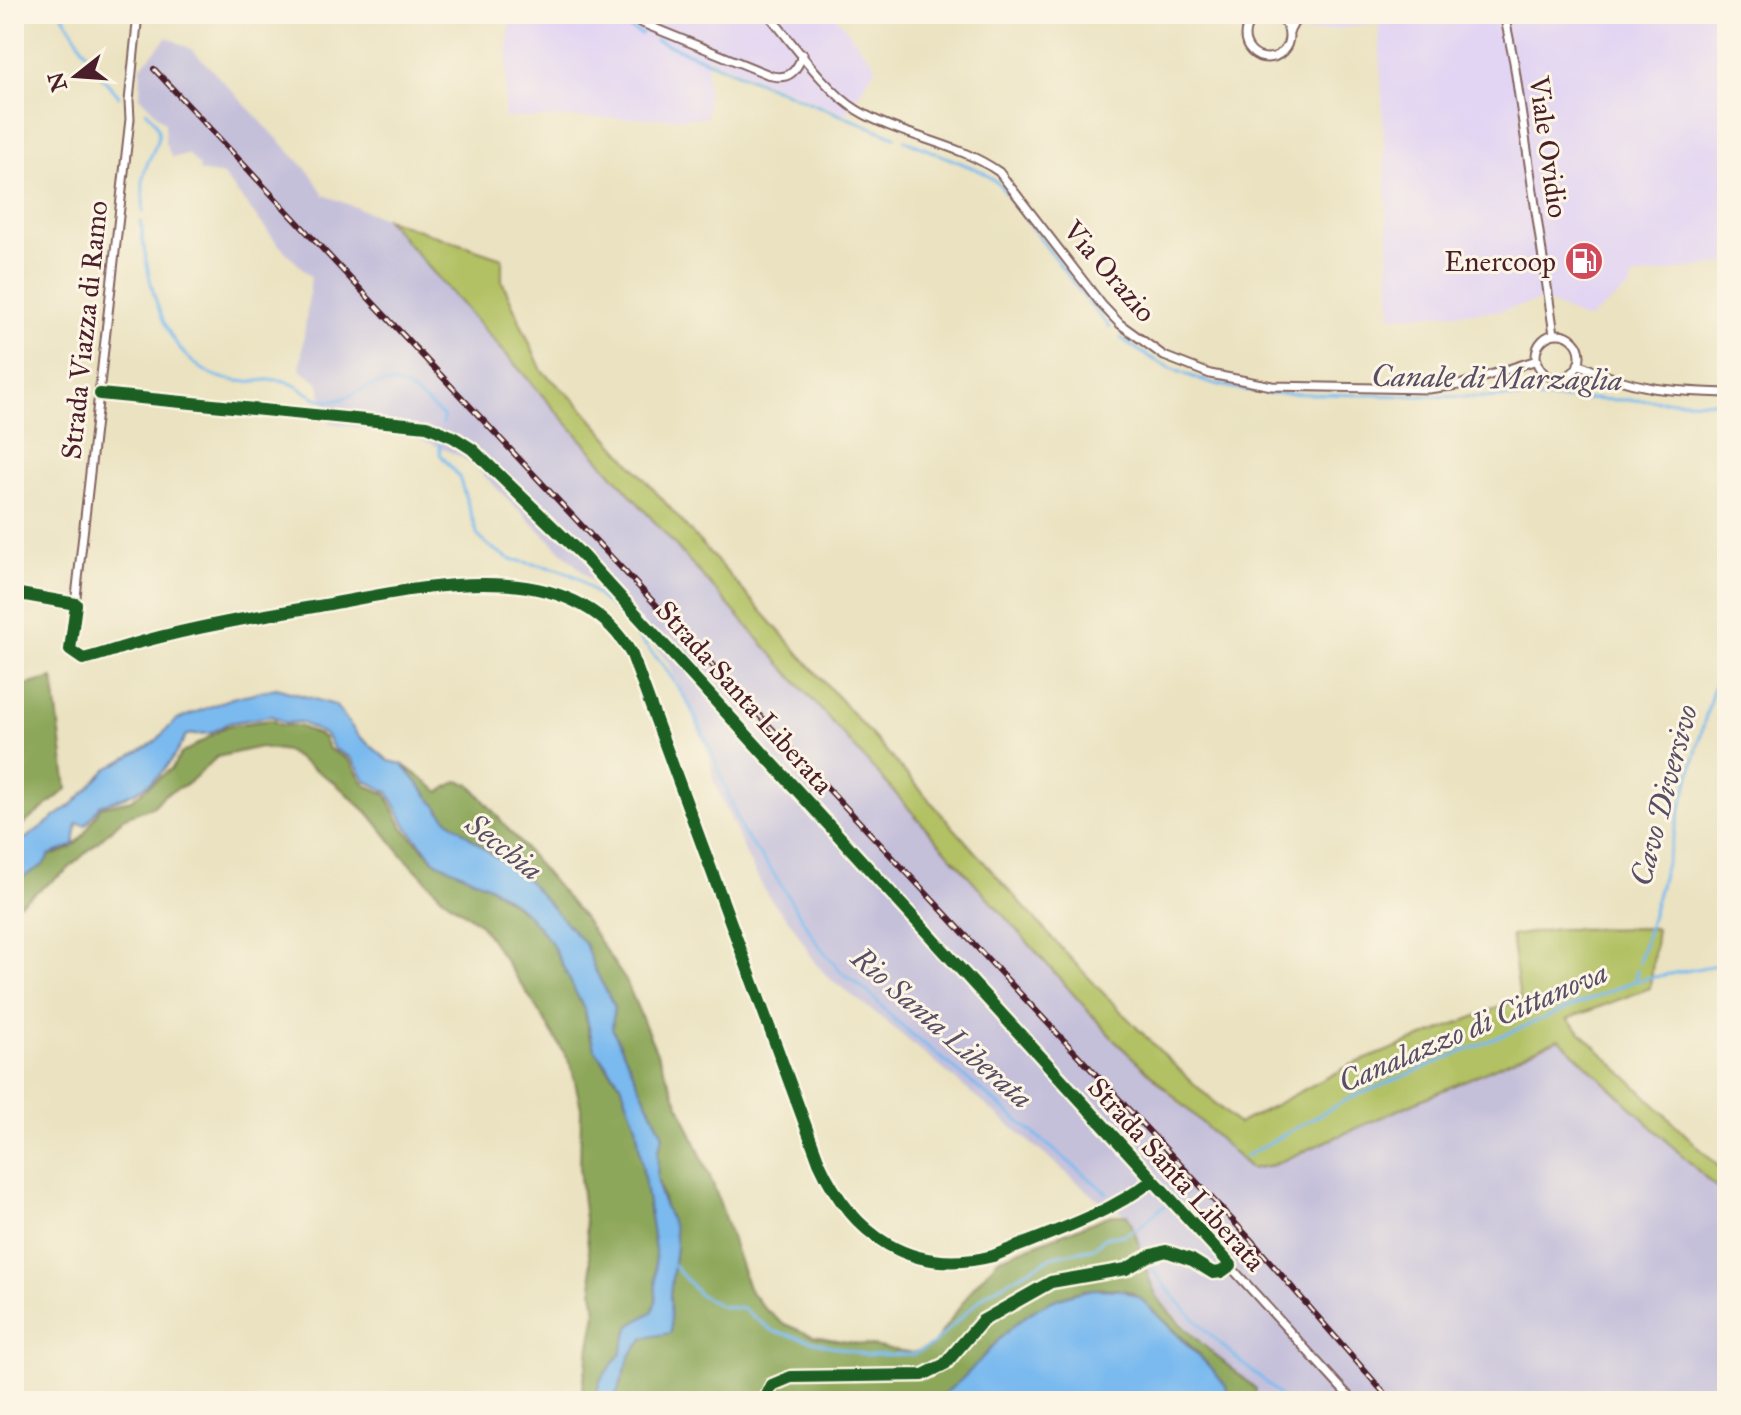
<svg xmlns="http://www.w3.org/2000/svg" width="1741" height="1415" viewBox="0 0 1741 1415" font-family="'IM FELL Great Primer',serif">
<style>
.built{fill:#e2d4f3}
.industrial{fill:#c5c0da}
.green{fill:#b2c164;stroke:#7e7048;stroke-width:2}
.forest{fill:#8da75a;stroke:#6c6342;stroke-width:2}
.water{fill:#7abaef;stroke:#626c8d;stroke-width:2}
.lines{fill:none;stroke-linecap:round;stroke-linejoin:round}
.stream{stroke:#7abaef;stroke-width:3}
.minor-casing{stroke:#82635f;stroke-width:11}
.minor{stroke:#fff;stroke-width:7}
.rail-casing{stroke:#4a1f2b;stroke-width:6}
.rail{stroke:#fcf5e5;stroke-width:3;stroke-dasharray:9;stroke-linecap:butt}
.cycleway-casing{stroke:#fcf5e5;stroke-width:17}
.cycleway{stroke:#1b5e20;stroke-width:12}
.labels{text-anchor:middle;stroke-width:6;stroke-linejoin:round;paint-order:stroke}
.street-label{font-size:28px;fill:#4a1f2b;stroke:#fcf5e5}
.poi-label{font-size:28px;fill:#4a1f2b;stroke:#fcf5e5;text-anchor:end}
.water-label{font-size:30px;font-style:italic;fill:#584e66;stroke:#fcf5e5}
</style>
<rect width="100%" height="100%" fill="#fcf5e5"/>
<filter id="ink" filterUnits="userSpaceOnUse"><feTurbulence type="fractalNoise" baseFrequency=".0125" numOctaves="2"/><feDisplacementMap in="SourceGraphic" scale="16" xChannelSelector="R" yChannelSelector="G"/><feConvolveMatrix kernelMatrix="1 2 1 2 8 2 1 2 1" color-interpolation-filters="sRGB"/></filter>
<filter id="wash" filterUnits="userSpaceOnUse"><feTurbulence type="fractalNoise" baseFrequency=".006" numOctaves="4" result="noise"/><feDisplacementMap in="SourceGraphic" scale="32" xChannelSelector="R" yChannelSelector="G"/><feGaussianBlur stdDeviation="1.8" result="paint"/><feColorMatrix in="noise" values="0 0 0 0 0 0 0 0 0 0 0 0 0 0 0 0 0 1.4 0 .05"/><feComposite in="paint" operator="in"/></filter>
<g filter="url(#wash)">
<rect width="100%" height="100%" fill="#eae2c0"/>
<path class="built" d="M510 14H834L876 66 846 114 707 57V118H504Z
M1239 14H1727V263L1633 277 1630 287 1587 320 1543 300 1500 311 1391 316 1379 23 1298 34 1245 21Z"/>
<path class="industrial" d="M167 37 193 50 311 174 324 195 386 219 1115 1041 1185 1109 1273 1165 1559 1039 1727 1198V1401H1267L1185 1326 1157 1297 1141 1257 1134 1227 1127 1215 1095 1197 884 1020 829 978 815 963 794 927 767 895 749 861 713 779 710 756 669 664 643 631 474 466 461 457 417 437 330 423 318 382 300 370 311 277 278 244 223 175 198 171 200 167 188 154 172 158 165 143V123L140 97 141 67Z"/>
<path class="green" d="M386 219 502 258V281L542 371 577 402C684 525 793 647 902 769 1010 891 1116 1016 1238 1124L1351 1065 1520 999 1511 936 1556 929 1657 928 1650 988 1567 1019 1727 1175V1198L1559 1039 1273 1165 1251 1169 1115 1041Z"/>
<path class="forest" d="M53 678 67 789 14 832V688Z
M271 720 281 725 298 726 323 737 329 749 349 760 365 785 386 794 403 828 436 862 489 886 528 915 551 942 585 1011 589 1035 606 1066 621 1084 636 1125 655 1249 656 1300 653 1311 630 1326 621 1353 601 1379 594 1401H580L596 1313 580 1177 581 1108 571 1064 533 1002 480 924 442 897 403 856 371 816 335 783 286 751 260 747 217 757 189 783 164 795 154 806 125 817 65 872 14 907V882L43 865 49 855C80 852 85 831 101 807L131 800 172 768 181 754 227 726Z
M402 764 440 792 457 781 470 784 583 917 626 981 714 1186 748 1288 764 1308 782 1323 813 1336 913 1353 932 1346 975 1285 998 1259 1111 1215H1127C1142 1240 1142 1271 1157 1296 1174 1324 1229 1366 1256 1389L1255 1401H1230C1230 1378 1152 1308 1131 1292 1087 1280 1039 1301 1007 1332 982 1356 962 1388 929 1401H614L631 1354 644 1338 670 1332V1294L676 1246 657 1178 658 1151 663 1135 612 1028 614 1006 594 968 585 944 520 872 493 855 447 819Z"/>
<path class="water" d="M276 688 335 705 358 735 389 761 402 764 447 819 493 855 520 872 585 944 594 968 614 1006 612 1028 663 1135 658 1151 657 1178 660 1195 674 1228 676 1246 670 1294 671 1333 644 1338 631 1354 614 1401H594L601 1379 621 1353 630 1326 653 1311 656 1300 655 1249 636 1125 621 1084 594 1048 585 1011 551 942 528 915 513 902 489 886 436 862 406 826 388 792 366 781 351 758 334 749 326 735 300 722 285 723 272 716 228 723 211 733 186 735C165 777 146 792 100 805L86 825 77 823 74 845 49 855 43 865 14 882V847L74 803 107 769 154 743 176 720 232 698Z
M1093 1289 1122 1290 1140 1298 1212 1369 1226 1386 1230 1401H929C963 1387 982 1354 1009 1330 1036 1305 1058 1296 1093 1289Z"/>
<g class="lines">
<path class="stream" d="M62 14 100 75 119 96
M600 14 641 34
M656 40 895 137
M904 140 983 172 1000 185 1091 306 1110 327
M143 212C144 201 142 191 143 180 145 151 175 138 146 111
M141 222C147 282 163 373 237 381 251 383 266 379 280 380 298 382 310 400 329 401 342 401 353 394 364 389 401 372 415 395 443 416V423
M1121 338C1160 368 1202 384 1251 391
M1265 393 1727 402
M440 439V454L459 477 478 536 490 547 510 559 557 569 577 577 611 607 664 666 689 704 712 752 743 833 772 871 818 944 840 971 867 991 896 1021 1107 1193
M1639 963 1727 638
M1634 981 1637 970
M1246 1156 1346 1100 1634 981 1727 963
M674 1266 699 1294 720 1306 743 1309 773 1331 867 1355 914 1354 932 1345 987 1293 1054 1256 1094 1248 1104 1238 1123 1235 1140 1227 1161 1208 1186 1193
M1152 1268C1173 1299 1204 1330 1233 1355 1251 1370 1269 1383 1284 1401"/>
</g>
</g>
<g filter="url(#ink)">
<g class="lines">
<defs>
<path id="minor" d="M1245 36a22 22 0 1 1 44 0a22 22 0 1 1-44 0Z
M620 14 772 76C790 80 797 70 803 54
M768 14C792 42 826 91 857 110 901 137 957 142 999 172L1102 305 1120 324 1164 356 1210 374 1272 386 1428 389 1459 385 1537 360
M1504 14 1514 62 1554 334
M1289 32 1299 14
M1536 356a22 22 0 1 1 44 0a22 22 0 1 1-44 0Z
M1578 364C1634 390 1666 391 1727 393
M100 394 427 426 453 437 472 449 582 555 1353 1401
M14 593 76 604
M70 650 130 119 129 101 138 14"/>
</defs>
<use href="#minor" class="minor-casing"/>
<use href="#minor" class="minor"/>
<defs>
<path id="rail" d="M154 69 1250 1239 1391 1401"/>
</defs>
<use href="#rail" class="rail-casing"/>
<use href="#rail" class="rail"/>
<defs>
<path id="cycleway" d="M100 394 427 426 453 437 472 449 582 555 1231 1265 1221 1272 1213 1273 1192 1260 1166 1251 1149 1256 1126 1269 1051 1282 982 1321 945 1364 923 1375 791 1377 772 1385 764 1401
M14 593 76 604 70 650 83 659C102 655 121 647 141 642 199 626 259 616 319 606 415 589 573 548 632 655L819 1162C852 1235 911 1277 993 1256 1047 1234 1106 1216 1153 1180"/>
</defs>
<use href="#cycleway" class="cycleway-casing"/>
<use href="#cycleway" class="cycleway"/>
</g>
</g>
<defs>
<symbol id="fuel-disc" viewBox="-11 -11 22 22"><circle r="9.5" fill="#d1495b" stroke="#fcf5e5"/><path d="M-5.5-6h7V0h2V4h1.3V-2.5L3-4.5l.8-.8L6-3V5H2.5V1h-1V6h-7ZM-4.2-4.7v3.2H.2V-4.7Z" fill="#fff"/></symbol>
</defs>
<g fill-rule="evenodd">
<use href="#fuel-disc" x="1562" y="239" width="44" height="44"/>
</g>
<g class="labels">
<g class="street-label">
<text transform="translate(1549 147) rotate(82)" y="10">Viale Ovidio</text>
<text transform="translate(1110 271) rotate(49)" y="10">Via Orazio</text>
<text transform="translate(84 330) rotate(-84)" y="10">Strada Viazza di Ramo</text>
<text transform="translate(745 697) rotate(48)" y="10">Strada Santa Liberata</text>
<text transform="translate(1177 1174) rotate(48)" y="10">Strada Santa Liberata</text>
</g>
<g class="poi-label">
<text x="1556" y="271">Enercoop</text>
</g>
<g class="water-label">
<text transform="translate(1497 378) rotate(1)" y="10">Canale di Marzaglia</text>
<text transform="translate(1664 795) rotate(-75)" y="10">Cavo Diversivo</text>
<text transform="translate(504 847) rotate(38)" y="10">Secchia</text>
<text transform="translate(1473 1027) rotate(-23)" y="10">Canalazzo di Cittanova</text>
<text transform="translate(942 1028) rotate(41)" y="10">Rio Santa Liberata</text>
</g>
</g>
<rect width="1741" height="1415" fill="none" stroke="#fcf5e5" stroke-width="48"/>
<g transform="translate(76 76) rotate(253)" stroke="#fcf5e5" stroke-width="6" paint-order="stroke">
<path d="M0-6L14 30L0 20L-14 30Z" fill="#4a1f2b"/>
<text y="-12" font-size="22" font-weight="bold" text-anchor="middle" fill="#4a1f2b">N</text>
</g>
</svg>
